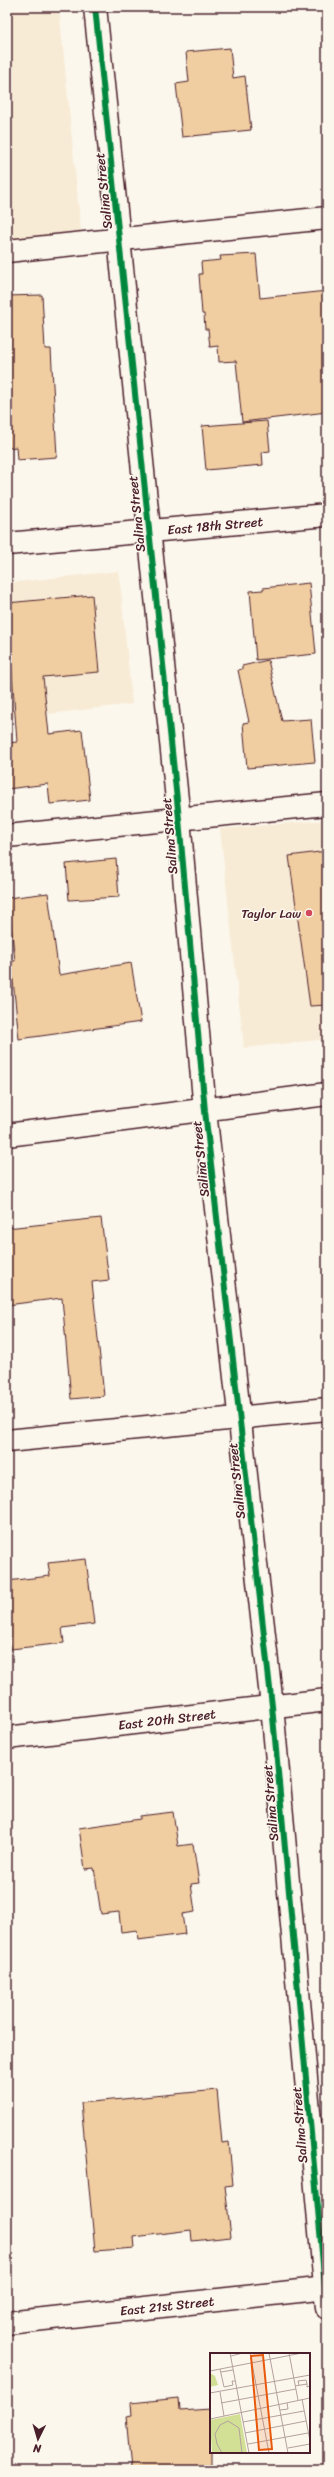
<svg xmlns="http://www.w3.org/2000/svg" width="334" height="2477" viewBox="0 0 334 2477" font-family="Sriracha,sans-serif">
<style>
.built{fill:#f8ebd6}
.building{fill:#f1cea1;stroke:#4a1f2b}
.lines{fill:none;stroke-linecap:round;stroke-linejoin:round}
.minor-casing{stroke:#4a1f2b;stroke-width:25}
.major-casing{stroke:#4a1f2b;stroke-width:25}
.minor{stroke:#fbf7ec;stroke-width:22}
.major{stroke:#fbf7ec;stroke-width:22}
.cycleway-casing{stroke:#fbf7ec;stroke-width:8}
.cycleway{stroke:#00873e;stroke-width:6}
.poi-dot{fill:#d1495b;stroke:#fbf7ec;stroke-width:1.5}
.labels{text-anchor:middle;stroke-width:3;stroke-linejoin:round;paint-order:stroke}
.street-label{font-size:13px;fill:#4a1f2b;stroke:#fbf7ec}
.poi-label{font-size:13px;fill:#4a1f2b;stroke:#fbf7ec;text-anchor:end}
.inset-road{fill:none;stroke:#b4a19f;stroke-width:1}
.view{fill:#e8590c;fill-opacity:0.15;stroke:#e8590c;stroke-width:2}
.inset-edge{fill:none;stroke:#4a1f2b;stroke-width:2}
</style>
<rect width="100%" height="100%" fill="#fbf7ec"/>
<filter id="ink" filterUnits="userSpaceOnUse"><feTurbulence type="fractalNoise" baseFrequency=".025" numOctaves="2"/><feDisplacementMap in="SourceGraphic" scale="8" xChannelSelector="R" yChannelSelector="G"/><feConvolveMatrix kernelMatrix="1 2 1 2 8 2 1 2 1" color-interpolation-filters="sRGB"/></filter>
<g filter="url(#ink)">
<path class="built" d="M7 7H59L81 231 7 239Z
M119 571 132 704 7 719V583Z
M327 820V1039L244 1048 220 829Z"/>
<path class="building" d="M230 48 233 78 245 76 251 130 182 137 176 84 189 82 186 52Z
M256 254 260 298 327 291V412L242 422 236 361 219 362 218 346 210 347 208 329H205L204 314H202L199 274H202L201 262 221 260 220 256Z
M42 295 45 349H51L57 457 17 460 16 447 7 448V296Z
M267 421 270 451 262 452 263 465 206 470 202 426Z
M309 583 316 654 256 660 250 591 263 590V588Z
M92 595 99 672 43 677 49 734 82 730 90 800 50 804 48 784 7 789V743L17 742 7 603Z
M268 660 282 721 311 719 315 762 247 768 243 723 249 722 238 670 242 669V666Z
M327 851V1005L310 1006 289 856Z
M116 859 119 897 69 900 66 864Z
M48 893 59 975 131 963 141 1022 19 1039 11 961H15L8 898Z
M101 1218 109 1280 92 1282 104 1396 71 1399 62 1298 7 1305V1228Z
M86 1559 94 1624 62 1628 64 1643 11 1649 7 1616V1581L50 1576 48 1563Z
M173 1812 178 1846 193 1844 199 1883 191 1884 195 1912 182 1914 185 1934 138 1940 137 1930 121 1932 119 1912 101 1914 94 1868 85 1869 79 1828 140 1819V1816Z
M217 2090 222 2143 229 2142 233 2185 225 2186 231 2237 192 2241 191 2230 134 2237 135 2248 95 2251 81 2103Z
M179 2398 180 2411 211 2409V2470H131L126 2416 132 2415 131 2403Z"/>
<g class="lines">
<defs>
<g id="minor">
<path d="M95 7 179 819 205 1111 272 1706 327 2308"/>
<path d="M7 251 327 218"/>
<path id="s1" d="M7 544 327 515"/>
<path d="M7 836 327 804"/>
<path d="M7 1441 327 1409"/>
<path id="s2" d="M7 1738 327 1700"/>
<path id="s3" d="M7 2323 327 2288"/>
</g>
<path id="major" d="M7 1135 327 1094"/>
</defs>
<use href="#minor" class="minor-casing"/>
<use href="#major" class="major-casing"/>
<use href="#minor" class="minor"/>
<use href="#major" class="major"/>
<defs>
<path id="cycleway" d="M95 7 179 819 205 1111 272 1706 327 2308"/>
</defs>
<use href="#cycleway" class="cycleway-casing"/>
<use href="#cycleway" class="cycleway"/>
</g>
</g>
<circle class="poi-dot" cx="309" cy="913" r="4"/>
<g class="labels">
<g class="street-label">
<text transform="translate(103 191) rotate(-96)" y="5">Salina Street</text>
<text transform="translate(136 514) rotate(-96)" y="5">Salina Street</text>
<text dy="5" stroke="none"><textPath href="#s1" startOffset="209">East 18th Street</textPath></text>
<text transform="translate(169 836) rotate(-95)" y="5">Salina Street</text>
<text transform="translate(200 1159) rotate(-96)" y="5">Salina Street</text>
<text transform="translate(236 1481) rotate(-96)" y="5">Salina Street</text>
<text dy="5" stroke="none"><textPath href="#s2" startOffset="161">East 20th Street</textPath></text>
<text transform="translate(270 1803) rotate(-95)" y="5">Salina Street</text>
<text transform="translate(299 2125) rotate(-95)" y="5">Salina Street</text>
<text dy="5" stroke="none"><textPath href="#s3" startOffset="161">East 21st Street</textPath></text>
</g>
<g class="poi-label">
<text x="301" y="918">Taylor Law</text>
</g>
</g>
<g transform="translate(210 2353)">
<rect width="100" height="100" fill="#fbf7ec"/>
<path d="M0 20 5 23 8 32 0 34ZM30 61 37 100H2L0 67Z" fill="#d1e094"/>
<path class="inset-road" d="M20 0 39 100M40 0 59 100M59 0 78 100M79 0 88 47M21 3 33 0M10 16 14 34 23 32 22 28H25M0 18 92 0M11 19 23 17M89 32 88 28 96 27 97 31M85 33 97 31V34L100 33M10 39 14 63M0 40 100 22M92 46 100 88M11 50 86 36M70 57 78 56 77 50M0 66 100 45M33 69 94 58M35 80 96 68M38 91 98 80M78 95 100 91M12 100 7 91 5 81 10 72 18 68 29 75 32 100"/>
<path class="view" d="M53 2 62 96 49 97 41 3Z"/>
<rect width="100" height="100" class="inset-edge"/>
</g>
<rect width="334" height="2477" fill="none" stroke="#fbf7ec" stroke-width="24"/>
<rect x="12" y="12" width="310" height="2453" fill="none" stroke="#4a1f2b" stroke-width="1.5" filter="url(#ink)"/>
<g transform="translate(38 2439) rotate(185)" stroke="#fbf7ec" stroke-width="3" paint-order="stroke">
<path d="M0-3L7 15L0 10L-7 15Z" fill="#4a1f2b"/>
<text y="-6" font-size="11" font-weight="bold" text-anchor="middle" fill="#4a1f2b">N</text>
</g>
</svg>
